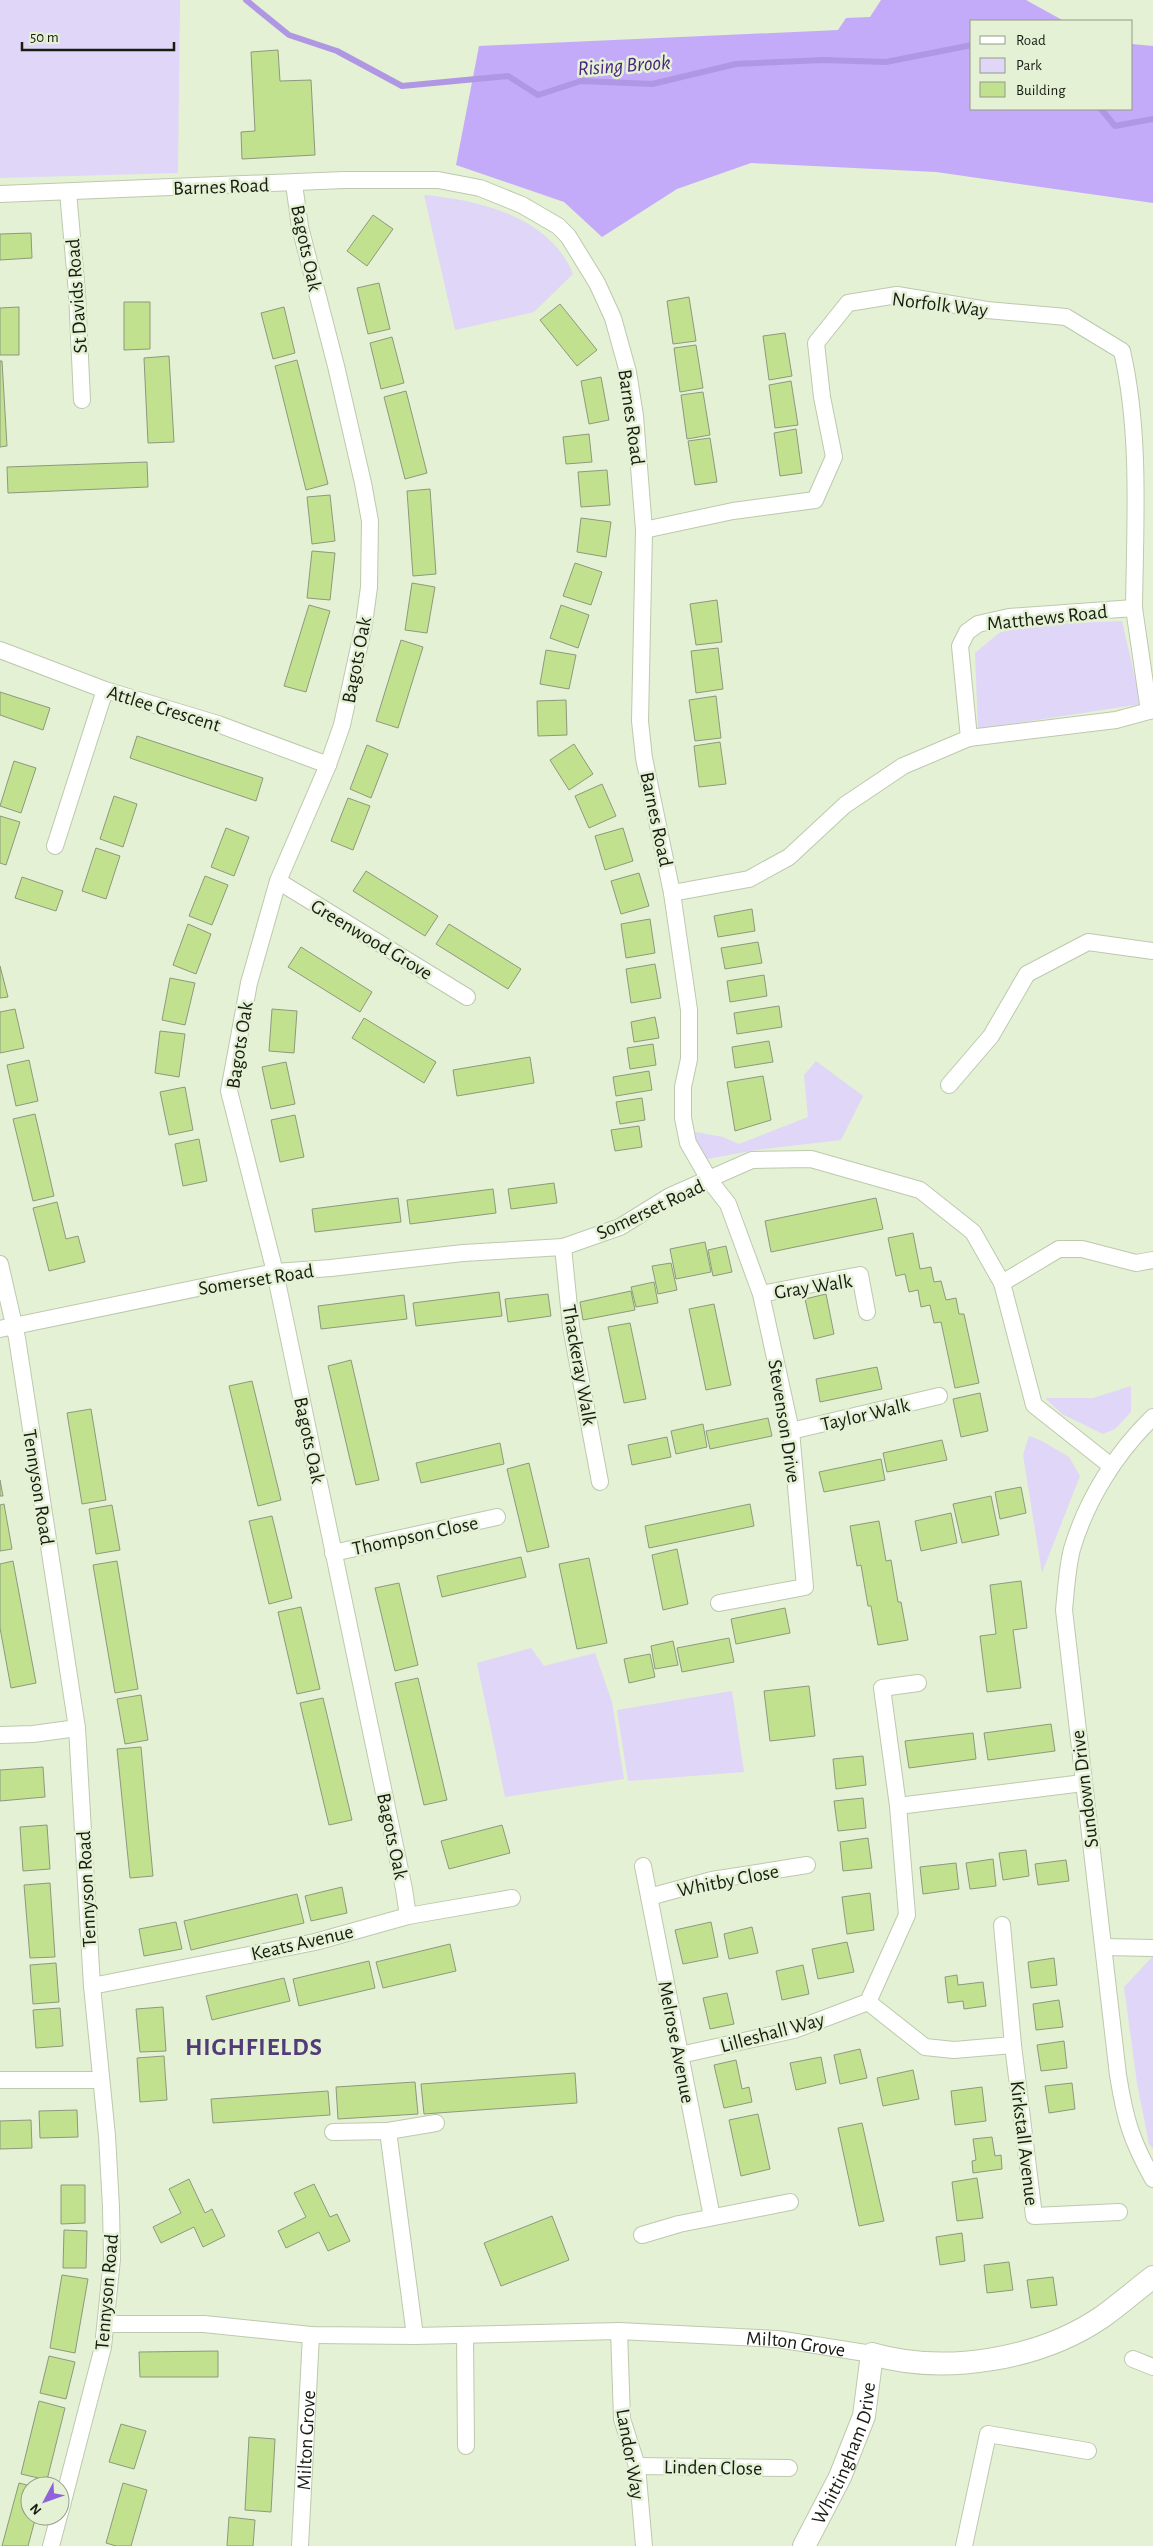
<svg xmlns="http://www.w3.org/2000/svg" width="1153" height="2546" viewBox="0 0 1153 2546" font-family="'Alegreya Sans',sans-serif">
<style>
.green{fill:#e0d6f7}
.forest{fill:#c4abfa}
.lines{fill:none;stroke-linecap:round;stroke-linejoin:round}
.stream{stroke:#b097e4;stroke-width:6}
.building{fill:#c1e18f;stroke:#8d997e}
.street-casing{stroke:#bdc9ad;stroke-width:18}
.secondary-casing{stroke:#bdc9ad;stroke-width:24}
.street{stroke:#fff;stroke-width:16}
.secondary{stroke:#fff;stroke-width:22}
.labels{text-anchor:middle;stroke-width:5;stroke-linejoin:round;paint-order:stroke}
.street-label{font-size:20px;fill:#181c12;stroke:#e4f1d4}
.water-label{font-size:21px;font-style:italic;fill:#4a247d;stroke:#e4f1d4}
.district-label{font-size:25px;font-weight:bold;letter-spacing:1px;fill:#513c78;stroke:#e4f1d4}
</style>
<rect width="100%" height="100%" fill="#e4f1d4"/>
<path class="green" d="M0 0H180L178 173 0 178Z
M424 195C480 200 550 217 573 274L534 312 455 330Z
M1122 621 1141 704 978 729 975 653 999 633 1025 625Z
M816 1061 863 1096 841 1140 756 1150 702 1160 690 1131 723 1137 739 1144 808 1117 804 1075Z
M1131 1386V1412L1115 1429 1103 1434 1062 1414 1045 1398H1093Z
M1029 1436 1042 1441 1069 1457 1080 1476 1042 1573 1023 1455Z
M531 1648 544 1666 595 1653 612 1702 624 1779 505 1797 477 1663Z
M732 1691 744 1772 628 1781 617 1710Z
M1153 1956V2149L1149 2144 1137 2083 1124 1987Z"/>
<path class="forest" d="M881 0H1026L1064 21H972V109H1132V44L1153 46V203L936 172 751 163 677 189 602 237 564 202 456 165 479 46 838 30 846 18 870 17Z"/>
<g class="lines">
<path class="stream" d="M246 0 289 35 337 51 402 86 508 76 538 95 581 81 652 84 736 64 823 60 886 62 972 45
M1101 109 1115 126 1153 119"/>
</g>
<path class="building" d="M278 50 280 81 311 80 315 155 242 159 241 132 255 131 251 52Z
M373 215 393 229 367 266 347 251Z
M31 233 32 258 0 260V234Z
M379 283 390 329 368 334 357 288Z
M689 297 696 341 673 344 667 301Z
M124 302H150V349L124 350Z
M560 304 597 350 577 366 540 320Z
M19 307V355H0V308Z
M284 307 295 353 273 359 261 313Z
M785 333 792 376 769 380 763 336Z
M392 337 404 383 381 389 370 343Z
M696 345 703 388 680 392 674 348Z
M169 356 174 442 148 443 144 358Z
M297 360 328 484 306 490 275 366Z
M0 361H2L7 446 0 447Z
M601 377 609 420 589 424 581 381Z
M791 381 798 425 775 428 769 385Z
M406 391 427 473 405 479 384 397Z
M703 392 710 435 687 439 681 395Z
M796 429 802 473 780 476 774 433Z
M589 434 592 462 566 464 563 437Z
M710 438 717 482 695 485 688 441Z
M147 462 148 487 8 493 7 467Z
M607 470 610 505 581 507 578 472Z
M430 489 436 574 413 576 407 491Z
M330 495 335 541 312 544 307 497Z
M581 518 611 522 606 557 577 552Z
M312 551 335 553 330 600 307 598Z
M575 563 602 572 591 605 563 596Z
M412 583 435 587 427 633 405 630Z
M717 600 722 642 696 645 690 604Z
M309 605 330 611 306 692 284 686Z
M561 605 589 615 578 648 550 638Z
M401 640 423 647 398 728 376 721Z
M718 648 723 689 696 693 691 651Z
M546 650 576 655 569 689 540 684Z
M0 692 50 708 43 730 0 715Z
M716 696 721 738 695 741 689 700Z
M566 700 567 735 538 736 537 701Z
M137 736 263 778 256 801 130 758Z
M720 742 726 784 699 787 694 746Z
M574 744 593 774 569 790 550 760Z
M367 745 388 754 371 798 350 789Z
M14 761 36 768 21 813 0 806Z
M602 784 616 816 589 828 575 796Z
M114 796 137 804 123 847 100 839Z
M348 798 370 806 353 850 331 841Z
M0 816 20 822 6 865 0 863Z
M226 828 249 837 234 876 211 867Z
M623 828 633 861 605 870 595 836Z
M96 848 120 856 106 899 82 891Z
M366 871 438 916 425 936 353 891Z
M639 873 649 906 621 914 611 881Z
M205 876 228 885 212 925 189 916Z
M22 877 63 891 56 911 15 898Z
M752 909 755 931 718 937 714 916Z
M650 919 655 953 626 958 621 924Z
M188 924 211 934 196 974 173 965Z
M449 924 521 969 508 989 436 944Z
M758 942 762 963 725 969 721 948Z
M301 947 372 992 360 1012 288 967Z
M655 964 661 998 631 1003 626 969Z
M0 966 8 997 0 998Z
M764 975 767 996 730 1002 727 981Z
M170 978 195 983 185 1025 162 1020Z
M779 1006 782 1027 737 1034 734 1013Z
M15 1009 24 1048 0 1053V1012Z
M272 1009 297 1011 294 1053 269 1051Z
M655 1017 659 1038 634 1042 631 1022Z
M364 1018 436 1062 424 1083 352 1038Z
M160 1031 185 1034 179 1077 155 1073Z
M769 1041 773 1062 735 1068 732 1047Z
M653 1044 656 1065 630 1069 627 1048Z
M530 1057 534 1083 457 1096 453 1070Z
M29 1060 38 1101 16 1106 7 1065Z
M286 1062 295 1104 271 1109 262 1067Z
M649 1071 652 1090 616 1096 613 1077Z
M763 1076 771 1120 735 1131 727 1082Z
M185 1087 193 1130 169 1135 160 1092Z
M642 1098 645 1120 620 1124 616 1102Z
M35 1114 54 1196 33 1201 13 1119Z
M295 1115 304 1157 280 1162 271 1120Z
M639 1126 642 1147 615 1151 611 1130Z
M199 1139 207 1181 183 1186 175 1144Z
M554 1183 557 1203 511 1209 508 1189Z
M493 1189 496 1213 410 1224 407 1200Z
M398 1198 401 1222 315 1232 312 1209Z
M876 1198 883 1229 771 1252 765 1221Z
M57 1202 66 1239 78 1236 85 1262 49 1271 33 1208Z
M913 1233 920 1269 931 1267 934 1282 941 1281 946 1300 956 1298 959 1314H964L979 1383 955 1388 941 1322 934 1323 930 1305 921 1307 918 1290 909 1292 905 1274 896 1276 888 1238Z
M705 1242 711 1272 676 1279 670 1249Z
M726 1246 732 1272 713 1276 708 1250Z
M671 1263 677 1290 658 1294 652 1266Z
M654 1282 658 1303 636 1307 631 1287Z
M631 1291 635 1310 583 1320 580 1302Z
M499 1292 502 1316 416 1326 413 1303Z
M548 1294 551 1316 508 1322 505 1299Z
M826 1294 834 1334 814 1339 805 1299Z
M404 1295 407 1319 321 1329 318 1306Z
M714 1304 731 1385 706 1390 689 1309Z
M630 1323 646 1399 624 1403 608 1327Z
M351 1360 379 1480 356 1485 328 1366Z
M877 1367 882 1389 820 1402 816 1379Z
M252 1381 281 1500 258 1506 229 1386Z
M980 1393 988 1431 961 1437 953 1399Z
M91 1409 106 1500 82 1504 67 1413Z
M768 1418 772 1436 710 1449 706 1431Z
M703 1424 707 1447 676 1454 671 1431Z
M667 1437 671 1457 632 1465 628 1445Z
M942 1440 947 1460 887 1472 883 1453Z
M500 1443 504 1464 421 1483 416 1463Z
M881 1459 885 1480 824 1492 819 1472Z
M529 1463 549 1547 527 1552 507 1469Z
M0 1480 3 1496H0Z
M1021 1487 1026 1513 1000 1519 995 1492Z
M991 1496 999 1535 962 1543 953 1504Z
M4 1504 12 1549 0 1551V1505Z
M750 1504 754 1526 649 1548 645 1526Z
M112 1505 120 1550 96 1554 89 1509Z
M951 1513 957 1543 921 1551 915 1521Z
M272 1516 292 1598 269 1604 249 1521Z
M879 1521 886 1561 891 1560 898 1602H901L908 1640 878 1645 871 1606H868L861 1565 857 1566 850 1526Z
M677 1549 688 1604 663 1610 652 1555Z
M521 1557 526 1577 442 1597 437 1576Z
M589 1558 607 1643 577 1649 559 1564Z
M13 1561 36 1683 11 1688 0 1628V1564Z
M117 1561 138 1689 115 1693 93 1565Z
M1021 1581 1027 1628 1013 1630 1021 1688 987 1692 980 1636 996 1634 990 1585Z
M399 1583 418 1665 395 1671 375 1588Z
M301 1607 320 1689 297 1694 278 1612Z
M785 1608 790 1633 736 1644 731 1619Z
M729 1638 734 1662 682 1672 677 1648Z
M673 1641 678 1665 655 1669 651 1646Z
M650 1654 655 1677 629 1683 624 1659Z
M418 1678 447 1800 424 1805 395 1683Z
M809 1686 815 1736 770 1741 764 1691Z
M141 1695 148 1740 125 1744 117 1699Z
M323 1698 352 1820 329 1825 300 1703Z
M1051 1724 1055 1751 988 1760 984 1733Z
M973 1733 976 1759 909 1768 905 1741Z
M141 1747 153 1876 130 1878 117 1749Z
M863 1756 866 1785 836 1789 833 1759Z
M43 1767 45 1797 0 1801V1770Z
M863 1798 866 1828 838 1831 834 1801Z
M47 1825 50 1869 23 1871 20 1827Z
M502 1825 510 1853 449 1869 441 1841Z
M868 1838 872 1868 843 1871 840 1842Z
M1026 1850 1029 1876 1003 1880 999 1853Z
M993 1859 996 1886 970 1889 966 1863Z
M1066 1860 1069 1881 1038 1885 1035 1864Z
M956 1863 959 1889 923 1894 920 1867Z
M50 1883 55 1957 30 1958 24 1885Z
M342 1887 347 1913 311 1921 305 1896Z
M870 1893 874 1930 847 1934 842 1897Z
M297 1894 304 1923 191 1950 184 1921Z
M176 1922 182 1949 144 1956 139 1929Z
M711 1922 718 1957 683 1964 675 1930Z
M752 1927 758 1953 729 1959 724 1934Z
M847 1942 854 1972 818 1979 812 1949Z
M450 1944 456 1971 383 1988 376 1962Z
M1054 1958 1057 1985 1031 1988 1028 1962Z
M369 1961 375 1988 299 2006 293 1979Z
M56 1963 59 2002 33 2004 30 1965Z
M803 1965 809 1994 782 2000 776 1971Z
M957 1975 958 1985 983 1982 986 2006 964 2009 963 2001 948 2003 945 1977Z
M284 1978 290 2001 212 2020 206 1996Z
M727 1993 734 2024 710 2029 703 1998Z
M1059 2000 1063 2027 1036 2030 1033 2004Z
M163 2007 166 2051 140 2052 136 2009Z
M60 2008 63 2046 36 2048 33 2010Z
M1064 2041 1067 2068 1041 2071 1037 2045Z
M860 2049 867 2078 840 2084 834 2055Z
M164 2056 167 2100 140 2102 137 2058Z
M821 2057 826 2083 796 2090 790 2063Z
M736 2060 742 2089 749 2087 752 2102 724 2108 714 2065Z
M913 2070 919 2099 883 2106 877 2078Z
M575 2073 577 2103 424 2114 421 2084Z
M415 2082 418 2114 338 2119 336 2087Z
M1072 2083 1075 2109 1049 2113 1045 2086Z
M982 2087 986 2121 955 2125 951 2091Z
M328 2091 330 2115 213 2123 211 2099Z
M77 2110 78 2137 40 2138 39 2111Z
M758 2114 770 2169 741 2176 729 2120Z
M31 2120 32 2148 0 2149V2121Z
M862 2123 884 2221 859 2226 838 2128Z
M992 2137 995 2156 1001 2155 1002 2169 973 2173 972 2161 976 2160 973 2139Z
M977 2178 983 2218 957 2221 952 2182Z
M189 2179 205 2213 212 2209 225 2236 203 2247 194 2227 161 2243 153 2227 181 2213 169 2189Z
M314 2184 330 2217 337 2214 350 2241 328 2251 319 2232 286 2248 278 2231 306 2217 294 2193Z
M61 2185H85V2223L61 2224Z
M552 2216 569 2260 501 2286 484 2243Z
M64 2230 87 2231 86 2268H63Z
M962 2233 965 2261 940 2265 936 2237Z
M1009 2262 1013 2290 987 2293 984 2265Z
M62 2275 88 2279 75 2353 50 2348Z
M1053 2277 1057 2305 1031 2308 1027 2280Z
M218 2351V2377H140L139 2352Z
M49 2356 75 2362 66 2399 40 2393Z
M39 2401 65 2408 47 2480 21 2474Z
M121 2424 146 2431 134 2469 109 2462Z
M249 2437 275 2439 271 2512 245 2510Z
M19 2483 31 2486 30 2516H36L28 2546H2Z
M123 2483 147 2490 131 2546H116L106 2543Z
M229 2517 255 2520 253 2546H227Z"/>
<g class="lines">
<defs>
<g id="street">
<path d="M294 184 300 227 336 366 363 483 370 521 369 587 364 624 342 725 328 765 278 881 249 983 229 1091 275 1272 404 1889 408 1916"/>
<path d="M68 192 77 293 82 400"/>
<path d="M0 194 344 180H438L480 188 522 205 558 226 568 236 597 283 613 318 628 372 635 416 644 530 640 721 644 758 672 893 689 1010V1059L683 1087V1118L688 1143 710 1181 728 1204 761 1294 791 1431 805 1587 719 1603"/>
<path d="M644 530 733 511 815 500 834 457 822 397 816 343 848 303 897 295 987 310 1066 317 1122 351C1141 434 1135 523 1134 608"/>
<path d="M0 650 105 690 218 724 328 765"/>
<path d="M969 738 960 646 967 632 978 624 1009 617 1134 608 1149 711"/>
<path d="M55 846 105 690"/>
<path d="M278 881 467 997"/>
<path d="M672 893 749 879 789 857 845 805 903 766 969 738 1116 720 1153 710"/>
<path d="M949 1085 991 1036 1027 974 1088 942 1153 951"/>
<path d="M563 1247 571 1327 600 1482"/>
<path d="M0 1264 17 1338 77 1728 92 1986 107 2136 111 2207 112 2259 103 2347 60 2513"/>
<path d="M1002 1283 1059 1249H1082L1136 1263 1153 1260"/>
<path d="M761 1294 860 1275 867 1312"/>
<path d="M0 1329 275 1272 331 1268 463 1253 563 1247 620 1227 670 1196 752 1160 811 1159 920 1190 973 1232 1002 1283 1034 1405 1111 1466"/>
<path d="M1153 1417C1116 1453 1087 1499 1072 1549 1067 1569 1066 1590 1064 1610L1118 2075C1125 2119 1131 2140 1153 2179"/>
<path d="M791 1431 939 1396"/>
<path d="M333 1553 497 1517"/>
<path d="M918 1683 882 1688 898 1806 1083 1783"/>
<path d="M0 1735 33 1734 77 1728"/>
<path d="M643 1866 712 2217"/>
<path d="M649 1897 712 1880 807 1865"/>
<path d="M1104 1947 1153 1948"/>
<path d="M92 1986 315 1942 408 1916 512 1898"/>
<path d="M868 2002 925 2047 954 2050 1013 2045 1002 1925"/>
<path d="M1013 2045 1034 2216 1119 2212"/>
<path d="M680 2055 794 2030 868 2002 907 1915 898 1806"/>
<path d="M0 2080H101"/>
<path d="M388 2131 436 2123"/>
<path d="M333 2132 388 2131 415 2336"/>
<path d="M642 2235 679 2224 790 2202"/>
<path id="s1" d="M107 2324H204L311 2335 415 2336 619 2331 777 2339 872 2354"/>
<path d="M619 2331 622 2419 637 2466 644 2546"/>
<path d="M465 2335 466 2446"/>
<path d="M1133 2359 1153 2367"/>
<path d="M637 2466 789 2468"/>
<path d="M51 2546 59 2516"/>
<path id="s2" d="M300 2546 311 2335"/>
<path d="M964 2546 988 2434 1088 2451"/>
</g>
<g id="secondary">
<path id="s3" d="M804 2546 840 2477 864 2416 872 2354C944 2375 1039 2360 1102 2317 1119 2305 1136 2290 1153 2277"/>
</g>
</defs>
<use href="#street" class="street-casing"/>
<use href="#secondary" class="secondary-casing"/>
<use href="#street" class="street"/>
<use href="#secondary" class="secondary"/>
</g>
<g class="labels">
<g class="street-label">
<text transform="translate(221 186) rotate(-2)" y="7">Barnes Road</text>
<text transform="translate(307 248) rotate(78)" y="7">Bagots Oak</text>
<text transform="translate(76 296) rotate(-94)" y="7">St Davids Road</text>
<text transform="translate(940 304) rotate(7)" y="7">Norfolk Way</text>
<text transform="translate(632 417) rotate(82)" y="7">Barnes Road</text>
<text transform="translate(1047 617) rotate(-6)" y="7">Matthews Road</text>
<text transform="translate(356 660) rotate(-79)" y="7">Bagots Oak</text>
<text transform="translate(164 708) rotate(17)" y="7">Attlee Crescent</text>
<text transform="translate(657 819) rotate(78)" y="7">Barnes Road</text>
<text transform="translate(372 939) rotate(31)" y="7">Greenwood Grove</text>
<text transform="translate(239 1045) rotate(-81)" y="7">Bagots Oak</text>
<text transform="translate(650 1209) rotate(-25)" y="7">Somerset Road</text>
<text transform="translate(256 1279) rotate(-9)" y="7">Somerset Road</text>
<text transform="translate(813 1286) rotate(-9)" y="7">Gray Walk</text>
<text transform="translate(580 1365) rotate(80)" y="7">Thackeray Walk</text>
<text transform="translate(865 1414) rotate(-13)" y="7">Taylor Walk</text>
<text transform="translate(785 1421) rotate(81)" y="7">Stevenson Drive</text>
<text transform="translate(310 1440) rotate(78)" y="7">Bagots Oak</text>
<text transform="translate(39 1487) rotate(81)" y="7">Tennyson Road</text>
<text transform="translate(415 1535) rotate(-12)" y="7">Thompson Close</text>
<text transform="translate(1084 1789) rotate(-97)" y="7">Sundown Drive</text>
<text transform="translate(393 1836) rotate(78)" y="7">Bagots Oak</text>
<text transform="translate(728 1880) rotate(-11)" y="7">Whitby Close</text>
<text transform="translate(86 1889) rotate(-93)" y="7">Tennyson Road</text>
<text transform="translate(302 1942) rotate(-13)" y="7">Keats Avenue</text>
<text transform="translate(772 2032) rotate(-15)" y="7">Lilleshall Way</text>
<text transform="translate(677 2042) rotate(79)" y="7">Melrose Avenue</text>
<text transform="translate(1025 2143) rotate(83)" y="7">Kirkstall Avenue</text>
<text transform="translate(106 2292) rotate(-85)" y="7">Tennyson Road</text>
<text dy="7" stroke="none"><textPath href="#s1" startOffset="690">Milton Grove</textPath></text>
<text dy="7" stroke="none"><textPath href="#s2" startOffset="106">Milton Grove</textPath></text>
<text dy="7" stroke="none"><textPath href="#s3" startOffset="102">Whittingham Drive</textPath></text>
<text transform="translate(631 2454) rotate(80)" y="7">Landor Way</text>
<text transform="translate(713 2467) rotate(1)" y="7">Linden Close</text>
</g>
<g class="water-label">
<text transform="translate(624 65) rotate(-4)" y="7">Rising Brook</text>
</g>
<g class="district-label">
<text x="254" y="2055">HIGHFIELDS</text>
</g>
</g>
<rect x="970" y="20" width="162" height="90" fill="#e4f1d4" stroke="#929c86"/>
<rect x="980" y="36" width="25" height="8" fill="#ffffff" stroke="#929c86"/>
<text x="1016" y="45" font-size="15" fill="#181c12">Road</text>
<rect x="980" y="58" width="25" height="15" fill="#e0d6f7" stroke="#929c86"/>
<text x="1016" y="70" font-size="15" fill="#181c12">Park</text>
<rect x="980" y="82" width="25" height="15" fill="#c1e18f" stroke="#929c86"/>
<text x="1016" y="95" font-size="15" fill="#181c12">Building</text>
<g transform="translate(45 2501) rotate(229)"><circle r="24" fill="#e4f1d4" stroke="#929c86"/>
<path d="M0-4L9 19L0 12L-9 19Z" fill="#9061da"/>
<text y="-8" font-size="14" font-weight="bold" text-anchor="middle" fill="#181c12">N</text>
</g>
<path d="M22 42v8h152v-8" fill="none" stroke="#181c12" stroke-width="2.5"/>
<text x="30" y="42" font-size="15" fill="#181c12" stroke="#e4f1d4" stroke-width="4" paint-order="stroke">50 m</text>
</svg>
